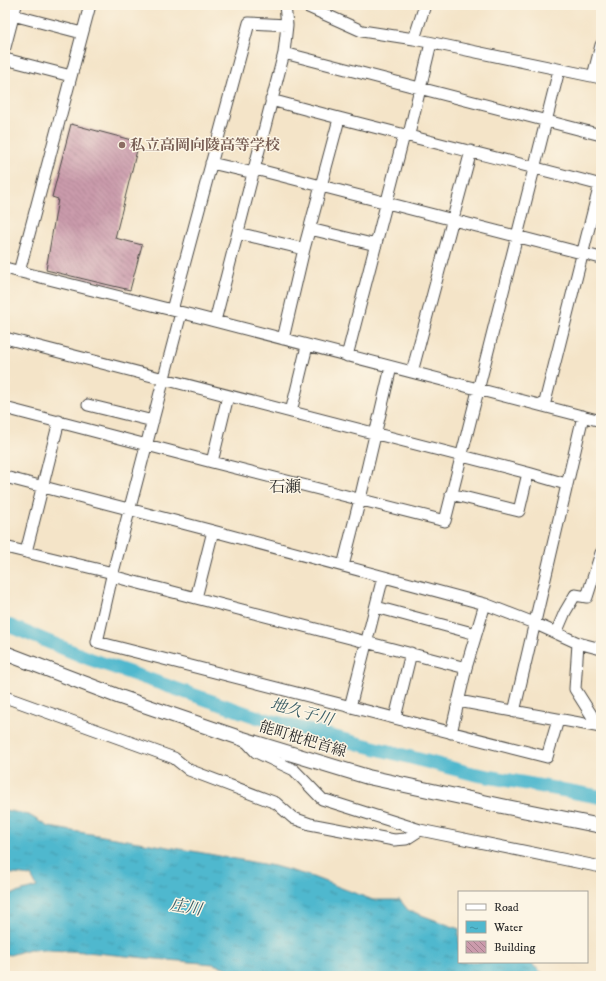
<svg xmlns="http://www.w3.org/2000/svg" width="606" height="981" viewBox="0 0 606 981" font-family="'IM FELL DW Pica','Noto Serif JP',serif">
<style>
.water{fill:url(#water-ripples);stroke:#3e727c}
.lines{fill:none;stroke-linecap:round;stroke-linejoin:round}
.river{stroke:#50b8ce;stroke-width:14}
.building{fill:url(#building-back-hatch)}
.minor-casing{stroke:#494743;stroke-width:13}
.major-casing{stroke:#494743;stroke-width:16}
.minor{stroke:#fff;stroke-width:11}
.major{stroke:#fff;stroke-width:14}
.education-dot{fill:#8d6e63;stroke:#fcf5e5;stroke-width:1.5}
.labels{text-anchor:middle;stroke-width:3;stroke-linejoin:round;paint-order:stroke}
.education-label{font-size:15px;font-weight:bold;fill:#785e54;stroke:#fcf5e5;text-anchor:start}
.street-label{font-size:15px;fill:#2b2b2b;stroke:#fcf5e5}
.neighbourhood-label{font-size:16px;fill:#2b2b2b;stroke:#fcf5e5}
.water-label{font-size:16px;font-style:italic;fill:#385c64;stroke:#fcf5e5}
</style>
<defs>
<pattern id="water-ripples" width="26" height="14" patternUnits="userSpaceOnUse"><rect width="26" height="14" fill="#50b8ce"/><path d="M2 4q2-2 4 0t4 0M15 11q2-2 4 0t4 0" fill="none" stroke="#4396a7"/></pattern>
<pattern id="building-back-hatch" width="6" height="6" patternUnits="userSpaceOnUse"><rect width="6" height="6" fill="#cb9bac"/><path d="M-1 5l2 2M0 0l6 6M5-1l2 2" fill="none" stroke="#a57f8c"/></pattern>
</defs>
<rect width="100%" height="100%" fill="#fcf5e5"/>
<filter id="ink" filterUnits="userSpaceOnUse"><feTurbulence type="fractalNoise" baseFrequency=".025" numOctaves="2"/><feDisplacementMap in="SourceGraphic" scale="8" xChannelSelector="R" yChannelSelector="G"/><feConvolveMatrix kernelMatrix="1 2 1 2 8 2 1 2 1" color-interpolation-filters="sRGB"/></filter>
<filter id="wash" filterUnits="userSpaceOnUse"><feTurbulence type="fractalNoise" baseFrequency=".012" numOctaves="4" result="noise"/><feDisplacementMap in="SourceGraphic" scale="16" xChannelSelector="R" yChannelSelector="G"/><feGaussianBlur stdDeviation="0.9" result="paint"/><feColorMatrix in="noise" values="0 0 0 0 0 0 0 0 0 0 0 0 0 0 0 0 0 1.4 0 .05"/><feComposite in="paint" operator="in"/></filter>
<g filter="url(#wash)">
<rect width="100%" height="100%" fill="#f4e4c8"/>
<path class="water" d="M5 810 29 815 49 827 192 851 274 866 310 876 373 900H400L408 910 459 929V962H529L546 976H242L239 972 214 964 145 958 87 952 30 949 10 955 5 954V896L37 887 31 876 5 873Z"/>
<g class="lines">
<path class="river" d="M5 624 90 659 257 717 474 774 601 797"/>
</g>
<g id="blocks">
<path class="building" d="M71 124 139 142 115 238 142 245 130 290 46 270 58 199 52 197Z"/>
</g>
</g>
<g filter="url(#ink)">
<use href="#blocks" fill-opacity="0" stroke="#494743" stroke-width="1"/>
<g class="lines">
<defs>
<path id="minor" d="M304 5 362 31 414 39 601 78
M5 13 82 33
M414 39 425 5
M5 47 16 5
M284 53 601 135
M5 59 71 76
M593 76 601 45
M271 100C381 130 491 156 601 185
M211 163 254 173
M255 169 601 258
M310 229 376 245
M238 233 304 249
M5 268 172 310 601 421
M19 272 90 5
M172 310 249 23 287 25
M181 313 112 576 97 642 547 757 558 720
M215 321 284 53 287 25 285 5
M5 338 528 473 566 484
M283 339 304 249 339 119
M347 356 403 139 410 130 431 43
M412 372 471 151
M88 405 153 421
M544 406 600 184
M5 408 212 462 228 396
M291 412 307 346
M212 462 445 521 559 70
M5 477 213 531 485 604 534 623 578 643 601 649
M451 494 519 511 528 473
M5 547 113 573
M26 552 59 421
M343 566 360 499 391 367
M112 576 196 598 213 531
M196 598 466 668
M376 607 476 634
M556 633 565 612 575 595 587 597 601 553
M578 643 575 689 599 727
M5 697 174 758 189 770 276 803 293 818 310 824 394 840 406 839 420 830
M458 701 601 727
M350 707 383 577
M514 712 583 416
M395 718 411 653
M451 733 466 668 485 604
M244 739 256 752 294 770 322 799 420 830 601 867"/>
<path id="major" d="M5 653 120 697 243 739 368 777 502 806 601 826"/>
</defs>
<use href="#minor" class="minor-casing"/>
<use href="#major" class="major-casing"/>
<use href="#minor" class="minor"/>
<use href="#major" class="major"/>
</g>
</g>
<circle class="education-dot" cx="122" cy="145" r="4"/>
<g class="labels">
<g class="education-label">
<text x="130" y="150">私立高岡向陵高等学校</text>
</g>
<g class="street-label">
<text transform="translate(303 739) rotate(17)" y="5">能町枇杷首線</text>
</g>
<g class="neighbourhood-label">
<text x="285" y="492">石瀬</text>
</g>
<g class="water-label">
<text transform="translate(302 711) rotate(15)" y="6">地久子川</text>
<text transform="translate(186 906) rotate(10)" y="6">庄川</text>
</g>
</g>
<rect width="606" height="981" fill="none" stroke="#fcf5e5" stroke-width="20"/>
<rect x="458" y="891" width="130" height="72" fill="#fcf5e5" stroke="#a8a49b"/>
<rect x="466" y="904" width="20" height="6" fill="#ffffff" stroke="#a8a49b"/>
<text x="494" y="911" font-size="12" fill="#2b2b2b">Road</text>
<rect x="466" y="921" width="20" height="12" fill="url(#water-ripples)" stroke="#a8a49b"/>
<text x="494" y="931" font-size="12" fill="#2b2b2b">Water</text>
<rect x="466" y="941" width="20" height="12" fill="url(#building-back-hatch)" stroke="#a8a49b"/>
<text x="494" y="951" font-size="12" fill="#2b2b2b">Building</text>
</svg>
